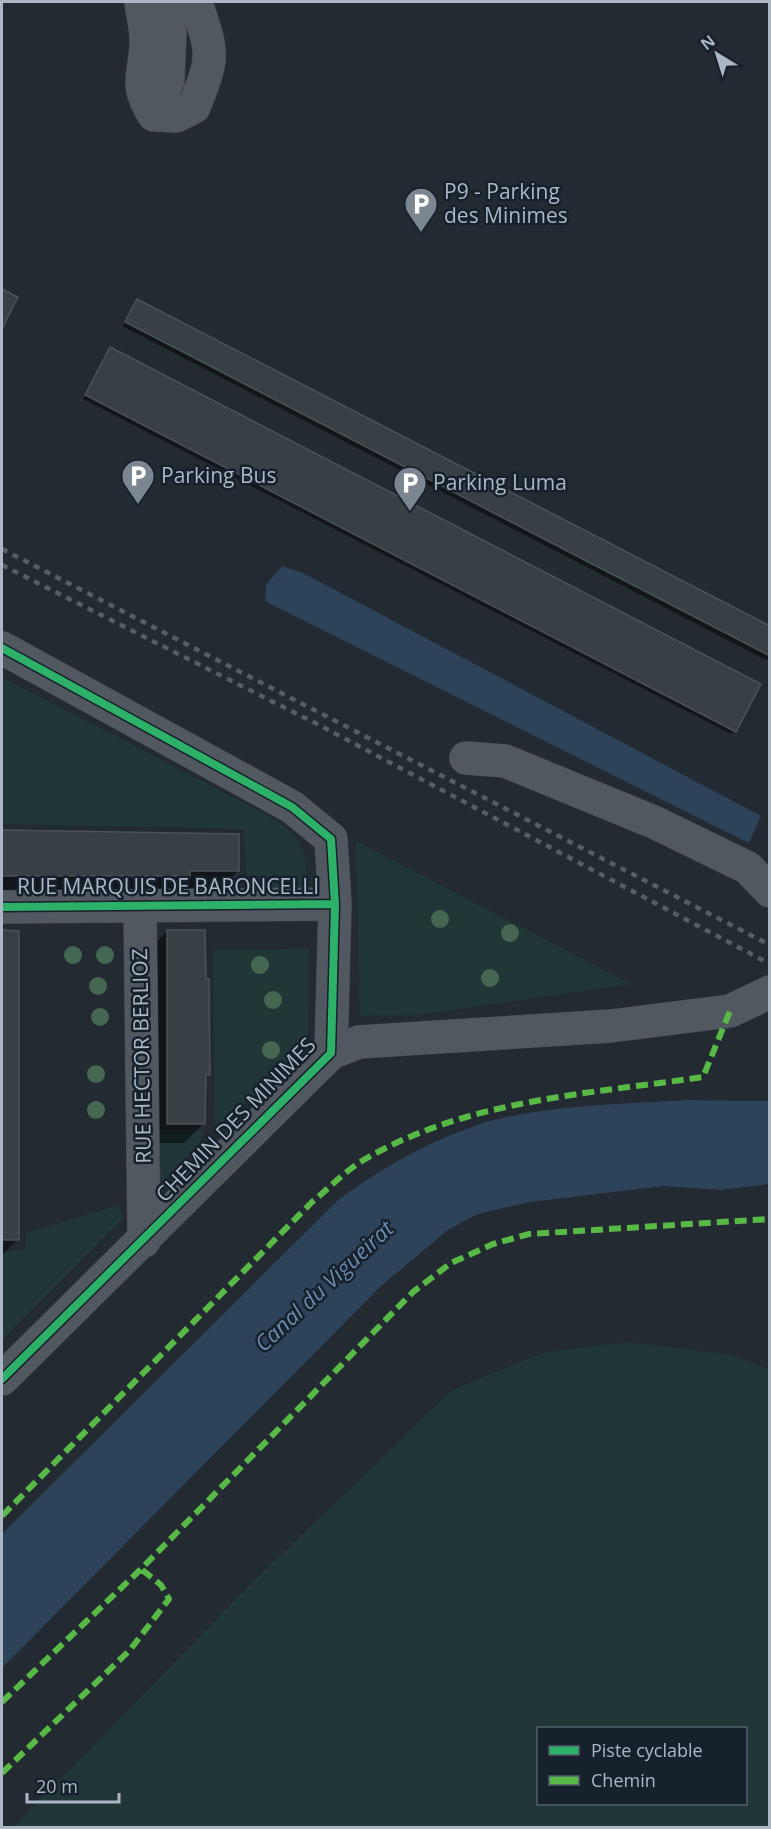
<svg xmlns="http://www.w3.org/2000/svg" width="771" height="1829" viewBox="0 0 771 1829" font-family="'Open Sans',sans-serif">
<style>
.green{fill:#203637;fill-rule:evenodd}
.water{fill:#2c435a}
.shadow{fill:#0007}
.building{fill:#383f45;stroke:#4a525a;stroke-width:1.5}
.lines{fill:none;stroke-linecap:round;stroke-linejoin:round}
.minor-casing{stroke:#3f444a;stroke-width:34}
.minor{stroke:#525860;stroke-width:33}
.rail{stroke:#565d63;stroke-width:4.5;stroke-dasharray:6 6;stroke-linecap:butt}
.quiet{stroke:#58b947;stroke-width:6;stroke-dasharray:12 6;stroke-linecap:butt}
.cycleway-casing{stroke:#17212c;stroke-width:11}
.cycleway{stroke:#2db169;stroke-width:8}
.tree{fill:#456650}
.labels{text-anchor:middle;stroke-width:5;stroke-linejoin:round;paint-order:stroke}
.poi-label{font-size:21px;fill:#abb7c5;stroke:#17212c;text-anchor:start}
.street-label{font-size:21px;fill:#abb7c5;stroke:#17212c}
.water-label{font-size:22px;font-style:italic;fill:#688aac;stroke:#17212c}
</style>
<rect width="100%" height="100%" fill="#232a31"/>
<path class="green" d="M2 677 271 817C310 843 305 852 307 896L273 894 271 877 246 876 244 829 2 824Z
M356 841 631 984 418 1015 360 1016Z
M309 949 308 1050 215 1129 213 950Z
M157 1130H203L201 1143 164 1180H155Z
M119 1205 123 1218 2 1340V1252L26 1249V1233Z
M628 1342 731 1355 769 1369V1827H13L259 1576 452 1390 545 1352ZM746 1728V1804H538V1728Z"/>
<path class="water" d="M282 566 303 573 761 816 749 843 265 601 266 585Z
M689 1100 769 1101V1184L721 1190 664 1186 530 1202 478 1214 448 1230 381 1286 2 1668V1534L338 1200C378 1171 420 1146 466 1129 527 1105 623 1104 689 1100Z"/>
<path class="shadow" d="M137 301 770 628V657L766 660 122 326Z
M111 349 735 731 731 734 83 399Z
M2 831 238 835V871L218 890 2 894Z
M167 931 209 1074 204 1079V1123L184 1143H148V951Z
M2 932H17L18 1239 2 1255Z"/>
<path class="building" d="M2 289 18 297 2 329Z
M137 299 770 626V656L125 322Z
M110 347 761 684 736 732 85 395Z
M2 830 239 834V871H190V876H2Z
M2 930 19 931V1240H2Z
M167 930H205L206 979H209L210 1075 206 1074 205 1124H167Z"/>
<g class="lines">
<defs>
<path id="minor" d="M141 2C142 14 146 26 146 39 147 73 132 81 154 115
M154 115 176 116 194 107C215 54 213 55 196 2
M154 115 168 80 170 31 164 2
M2 648 292 807 331 839 335 904 331 1053 2 1379
M466 758 505 761 656 823 748 868 770 891
M2 907 335 904
M140 907 144 1241
M331 1053 359 1042 611 1026 730 1011 770 992"/>
</defs>
<use href="#minor" class="minor-casing"/>
<use href="#minor" class="minor"/>
<path class="rail" d="M2 549 770 945
M2 565 321 726 770 964"/>
<path class="quiet" d="M2 1516 312 1202C328 1189 344 1172 362 1161 464 1100 588 1094 703 1077L730 1011
M2 1702 141 1569 413 1292 451 1263 493 1244 529 1234 770 1219
M2 1773 130 1650 169 1599 161 1585 141 1569"/>
<defs>
<path id="cycleway" d="M2 648 292 807 331 839 335 904 331 1053 2 1379
M2 907 335 904"/>
</defs>
<use href="#cycleway" class="cycleway-casing"/>
<use href="#cycleway" class="cycleway"/>
</g>
<g class="tree">
<circle cx="440" cy="919" r="9"/>
<circle cx="510" cy="933" r="9"/>
<circle cx="73" cy="955" r="9"/>
<circle cx="105" cy="955" r="9"/>
<circle cx="260" cy="965" r="9"/>
<circle cx="490" cy="978" r="9"/>
<circle cx="98" cy="986" r="9"/>
<circle cx="273" cy="1000" r="9"/>
<circle cx="100" cy="1017" r="9"/>
<circle cx="271" cy="1050" r="9"/>
<circle cx="96" cy="1074" r="9"/>
<circle cx="96" cy="1110" r="9"/>
</g>
<defs>
<symbol id="parking-pin" viewBox="-11 -11 22 30"><path d="M0 17L-7.5 6A9.5 9.5 0 1 1 7.5 6Z" fill="#7b8691" stroke="#17212c"/><path d="M-3.5-5.5H1a3.5 3.5 0 0 1 0 7H-1V5.5H-3.5ZM-1-3.4V-.6H.8a1.4 1.4 0 0 0 0-2.8Z" fill="#fff"/></symbol>
</defs>
<g fill-rule="evenodd">
<use href="#parking-pin" x="402" y="185" width="38" height="52"/>
<use href="#parking-pin" x="119" y="457" width="38" height="52"/>
<use href="#parking-pin" x="391" y="464" width="38" height="52"/>
</g>
<g class="labels">
<g class="poi-label">
<text x="444" y="199">P9 - Parking<tspan x="444" dy="24">des Minimes</tspan></text>
<text x="161" y="483">Parking Bus</text>
<text x="433" y="490">Parking Luma</text>
</g>
<g class="street-label">
<text x="168" y="894">RUE MARQUIS DE BARONCELLI</text>
<text transform="translate(142 1056) rotate(-91)" y="7">RUE HECTOR BERLIOZ</text>
<text transform="translate(236 1120) rotate(-46)" y="7">CHEMIN DES MINIMES</text>
</g>
<g class="water-label">
<text transform="translate(324 1286) rotate(-43)" y="8">Canal du Vigueirat</text>
</g>
</g>
<rect width="771" height="1829" fill="none" stroke="#abb7c5" stroke-width="6"/>
<rect x="537" y="1727" width="210" height="78" fill="#17212c" stroke="#525d69" stroke-width="1.5"/>
<rect x="549" y="1746" width="30" height="9" fill="#2db169" stroke="#525d69" stroke-width="1.5"/>
<text x="591" y="1757" font-size="18" fill="#abb7c5">Piste cyclable</text>
<rect x="549" y="1776" width="30" height="9" fill="#58b947" stroke="#525d69" stroke-width="1.5"/>
<text x="591" y="1787" font-size="18" fill="#abb7c5">Chemin</text>
<g transform="translate(717 54) rotate(322)" stroke="#17212c" stroke-width="4.5" paint-order="stroke">
<path d="M0-4.5L10 22L0 15L-10 22Z" fill="#abb7c5"/>
<text y="-9" font-size="16" font-weight="bold" text-anchor="middle" fill="#abb7c5">N</text>
</g>
<path d="M27 1793v9h92v-9" fill="none" stroke="#abb7c5" stroke-width="3"/>
<text x="36" y="1793" font-size="18" fill="#abb7c5" stroke="#17212c" stroke-width="4.5" paint-order="stroke">20 m</text>
</svg>
